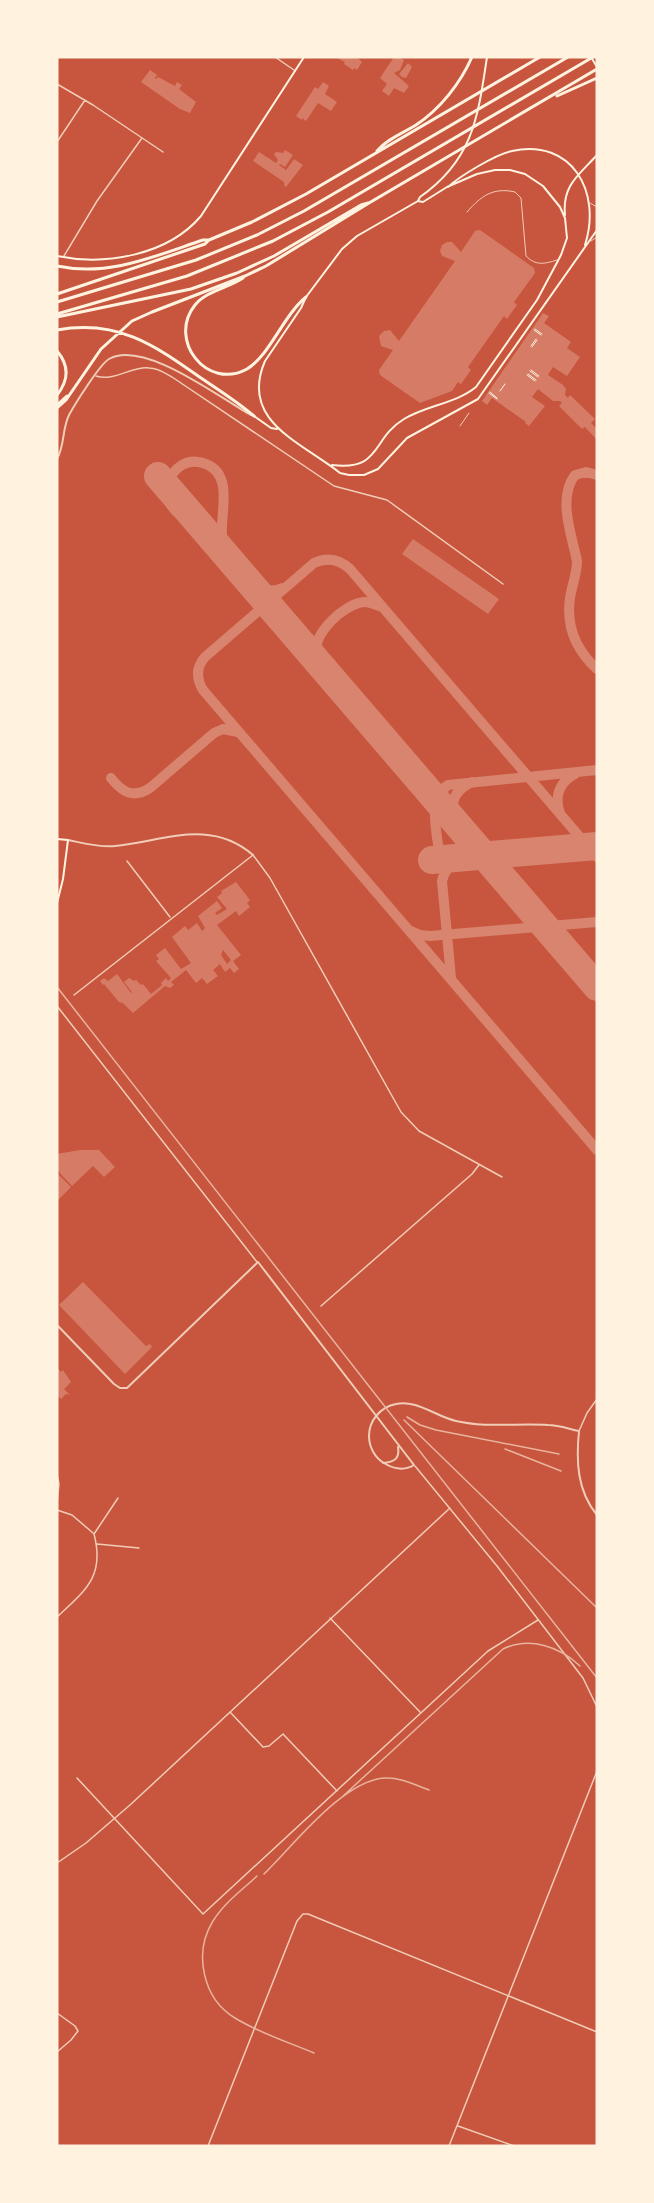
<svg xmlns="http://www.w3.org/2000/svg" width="654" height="2203" viewBox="0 0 654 2203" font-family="Figtree,sans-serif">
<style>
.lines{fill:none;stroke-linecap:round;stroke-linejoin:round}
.taxiway{stroke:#d8846e;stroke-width:10}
.runway{stroke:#d8846e;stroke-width:28}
.building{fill:#d67c66;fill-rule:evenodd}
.path{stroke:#fff3e0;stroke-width:1}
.service{stroke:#f1ccb7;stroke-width:1}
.minor{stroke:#f1ccb7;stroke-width:1.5}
.tertiary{stroke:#f1ccb7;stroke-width:2}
.secondary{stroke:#fff3e0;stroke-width:2}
.motorway{stroke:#fff3e0;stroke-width:3}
.rail{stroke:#e9b49f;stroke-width:1.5}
</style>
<rect width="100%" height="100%" fill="#c8553d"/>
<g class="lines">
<path class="taxiway" d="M597 475 586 472 575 475C557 498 572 536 577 561 577 574 572 585 570 598 566 626 576 650 597 669
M194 519C148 512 168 449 206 464 234 475 220 513 222 536 222 546 226 554 232 562
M250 583C260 591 270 593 282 588
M347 696C337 685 319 669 316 654 313 633 344 604 364 602 371 602 376 605 382 607
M111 778C122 792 133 799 150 788L214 733 223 729 238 732
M472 782C435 800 461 827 478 847
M560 813C554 797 559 782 575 774
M597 857 350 569C339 559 327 557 314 563L205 657C196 667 196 678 203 690L597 1150
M440 859C438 836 426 800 448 785L597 770
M411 931 420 935 430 936 597 922
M451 978 442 881C449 852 477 858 502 855"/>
<path class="runway" d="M158 476 597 987
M432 860 597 846"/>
</g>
<path class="building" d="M335 57H357L362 62 357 70 354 68 353 70 344 64 345 62Z
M394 57H399L404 60 400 70 394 73 409 86 404 93 394 88 389 96 382 91 387 84 380 78Z
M408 63 412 67 406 78 402 77 399 74Z
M150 70 157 75 155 78 156 79 158 77 175 86 177 82 182 85 179 89 196 102 190 113 180 109 141 82Z
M323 82 329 86 325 94 337 102 331 111 318 103 306 121 302 118V120L296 116 315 87 318 89Z
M285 150 293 155 285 167 280 164 279 165 286 170 284 173 294 159 303 165 286 187 284 185V182L253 161 259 152 276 163 278 160 274 154 276 152 283 153Z
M480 230 534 268 535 273 514 302 517 305 507 319 504 316 468 367 471 370 461 384 458 382 452 391 420 403 380 375 379 370 393 350 381 346 379 336 384 331 390 330 399 341 455 261 442 256 440 251 442 245 447 242H452L461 252 475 231Z
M543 313 549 316 544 323 571 342 567 348 580 357 567 376 553 367 548 375 563 385 566 389 565 395 568 398 570 395 595 419 591 423 597 429V440L585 427 582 429 559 406 562 403 560 401H553L538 389 532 397 545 406 529 426 525 423 526 422 492 398 487 405 482 401Z
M413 539 499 599 488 614 402 554Z
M236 882 250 900 247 903 250 907 239 916 236 911 217 925 241 955 233 961 239 969 234 973 230 968 225 972 220 964 213 970 218 976 207 984 202 978 196 983 186 970 171 982 174 985 170 988 165 986 133 1013 123 1003 119 1002 104 984 103 985 100 981 104 978 108 981 117 974 131 993 132 992 124 982 129 978 134 981 136 980 141 985 143 984 151 994 162 985 161 983 166 978 168 981 171 978 156 961 159 959 156 955 165 948 181 969 191 963 172 937 185 926 188 930 197 923 202 931 205 928 198 916 217 901 222 908 215 913 217 915 227 909 217 897 222 893 221 891ZM223 950 231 960 227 964 221 955Z
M80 1150H99L115 1167 104 1177 93 1166 72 1186 57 1170V1154Z
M57 1173 71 1187 57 1201Z
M83 1282 139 1339 146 1346 150 1344 152 1347 125 1374 59 1305Z
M57 1367 61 1372 63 1370 71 1382 64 1389 70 1395 66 1394 61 1399 57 1395Z"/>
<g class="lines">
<path class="path" d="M535 329 542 334
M534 330 541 335
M531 346 536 339
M532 347 537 340
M531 370 539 376
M530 371 538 377
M528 374 536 380
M527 375 535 381
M500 391 505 384
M490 392 497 398
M489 393 497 399"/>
<path class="service" d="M590 203 597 207
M467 212C481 196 493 187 515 192L521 198 526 256C536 266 544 264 557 260
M591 241 597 237
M460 426 469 413"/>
<path class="minor" d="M275 57 294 70
M57 84 93 105 163 152
M57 142 85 100
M64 256 97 201 142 138
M96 376C114 382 131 366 149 368 158 368 165 373 172 377L334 486 387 500 503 584
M127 861 170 917
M74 995 253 855 270 878 401 1112 419 1131 502 1177
M57 1006 257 1262
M321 1306 472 1174 479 1165
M579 1431 587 1413 597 1399
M415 1466 497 1566 583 1678 597 1707
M57 1474 59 1484 57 1503
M57 1510 72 1515 93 1533
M97 1544 139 1548
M57 1617C86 1590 105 1576 94 1534L118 1498
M330 1618 420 1712
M230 1712 263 1747 269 1746 283 1734 337 1791
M77 1778 203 1914 488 1651 538 1620
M57 1863 86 1843 130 1805 450 1508
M57 2013 75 2026 78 2031 71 2040 57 2052
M458 2126 514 2146
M208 2146 297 1921 303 1914H308L597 2032
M449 2146 597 1771"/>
<path class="tertiary" d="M57 459C65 445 62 429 69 415 75 404 100 364 109 359 144 339 221 399 251 415
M68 840C83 843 100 848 115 846 164 841 210 818 253 855
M57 1325 114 1384 120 1388H127L258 1262C310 1330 362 1398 414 1465 405 1471 393 1469 384 1463 375 1458 369 1447 369 1436 369 1421 380 1407 396 1404 416 1399 437 1417 456 1421 486 1428 518 1423 548 1425 559 1425 569 1429 579 1431 576 1461 577 1491 597 1515
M383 1463C394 1462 400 1459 398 1447"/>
<path class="secondary" d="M487 57C478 117 473 160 420 197L418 201 357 236 342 249 306 297 301 308 265 361C239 421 301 442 340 473L349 475H364L378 469 407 438 478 399 597 230
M591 57 597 67
M448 187C460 176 496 154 512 151 572 138 602 192 585 245
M565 215C562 185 579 175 597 155
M57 256C106 266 168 255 201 216L304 57
M254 416 271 428 277 429
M332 465C382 471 371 439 404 419 427 405 455 404 476 387L537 300 561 255 567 238 565 218 560 207 543 186 525 174 510 170H495L477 174 447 187 423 202 418 201
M57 839 68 840 63 879 57 903"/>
<path class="motorway" d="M557 96 597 78
M377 151C387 139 403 133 416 125 440 109 460 84 472 57
M57 266C109 277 155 256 203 240H209
M243 278C228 288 206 291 195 305 167 340 207 391 247 369 270 355 283 316 306 297
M57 294 205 244 209 240 252 222 306 194 540 57
M57 302 196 260 257 235 304 211 568 57
M57 314 187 276 273 241 328 212 593 57
M57 317 191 289 237 273 274 256 361 205 368 203
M57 330C118 319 154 345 201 378 219 390 238 402 254 416
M57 351C69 365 69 380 57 395
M57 405 67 396
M57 408 66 400 101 349 132 321 152 312 245 276 266 266 369 203 597 69"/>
<path class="rail" d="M57 987 597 1678
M407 1417 420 1425 436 1430 559 1454
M404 1420 597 1608
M505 1449 561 1471
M342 1797 503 1649C530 1636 560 1647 580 1666
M264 1874C293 1846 343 1780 385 1778 400 1777 415 1785 429 1790
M257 1876C242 1890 224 1903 213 1921 193 1953 203 1999 235 2018 259 2033 288 2042 314 2053"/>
</g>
<rect width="654" height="2203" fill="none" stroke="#fff3e0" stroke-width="117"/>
</svg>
